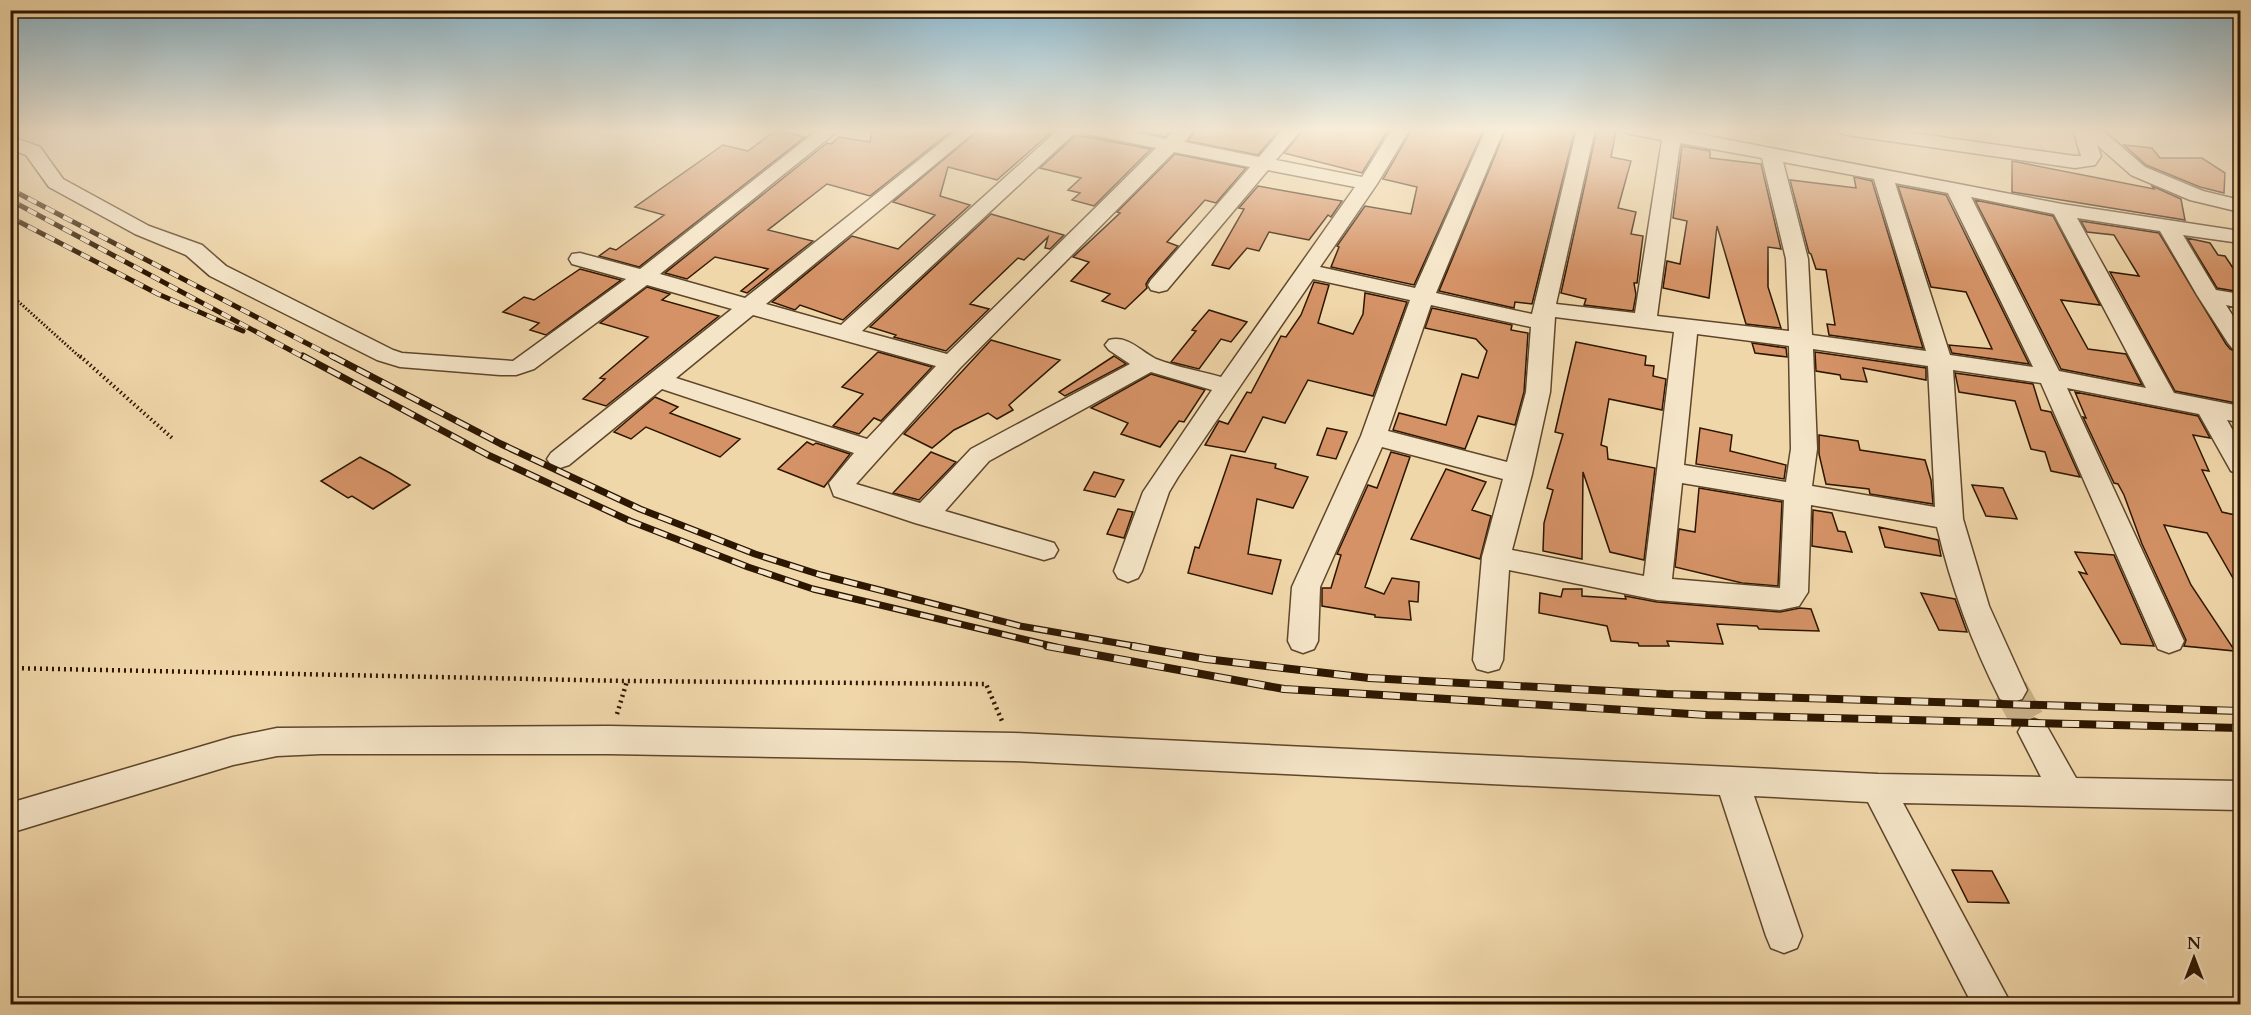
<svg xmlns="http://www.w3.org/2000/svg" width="2251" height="1015" viewBox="0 0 2251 1015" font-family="Cardo,serif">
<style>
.building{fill:#d49266;stroke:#2d1600;stroke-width:1.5}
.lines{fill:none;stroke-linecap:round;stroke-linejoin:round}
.minor-tunnel{stroke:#c9b088;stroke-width:34;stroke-dasharray:34 17;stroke-linecap:butt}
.minor-casing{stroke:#5e462a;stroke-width:3}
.path-far2{stroke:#2d1600;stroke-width:3;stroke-dasharray:1.5 2;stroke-linecap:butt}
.path-far1{stroke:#2d1600;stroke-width:4;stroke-dasharray:1.5 3;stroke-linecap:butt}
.path{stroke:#2d1600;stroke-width:4.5;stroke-dasharray:2 4;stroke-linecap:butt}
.minor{fill:#f5e5c8;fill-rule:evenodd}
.rail-far2-casing{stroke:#2d1600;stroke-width:5}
.rail-far1-casing{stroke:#2d1600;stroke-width:7}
.rail-casing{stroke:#2d1600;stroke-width:8}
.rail-far2{stroke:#f5e5c8;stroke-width:4;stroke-dasharray:10;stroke-linecap:butt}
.rail-far1{stroke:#f5e5c8;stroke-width:4.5;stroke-dasharray:14;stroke-linecap:butt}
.rail{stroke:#f5e5c8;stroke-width:6;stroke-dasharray:17;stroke-linecap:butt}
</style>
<rect width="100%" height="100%" fill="#f0d7aa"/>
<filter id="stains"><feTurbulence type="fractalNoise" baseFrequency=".00333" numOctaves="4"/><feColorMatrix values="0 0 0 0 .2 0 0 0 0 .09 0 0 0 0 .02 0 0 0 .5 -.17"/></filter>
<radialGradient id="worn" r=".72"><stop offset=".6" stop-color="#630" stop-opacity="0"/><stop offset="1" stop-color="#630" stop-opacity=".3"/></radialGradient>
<path class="building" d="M872 129H954L870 196 827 184 768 230 813 241 747 293 741 291 768 269 715 257 687 279 665 273 827 143 831 144 839 137 870 142Z
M980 129 1054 130 997 180 948 167 940 196 970 205 843 320 800 305 795 310 772 302 852 236 898 249 935 215 893 202Z
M1137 129H1173L1165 137 1135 130Z
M1197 129H1280L1258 155 1188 141Z
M1304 129H1389L1362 173 1284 153Z
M1412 129H1484L1414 285 1331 267 1339 247 1337 246 1365 206 1411 214 1417 187 1383 179Z
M1506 129H1575L1532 304 1515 302 1514 308 1439 291Z
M1597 129 1616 131 1611 157 1631 161 1618 208 1636 212 1631 234 1643 236 1637 283H1634L1636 295 1633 311 1584 305 1586 299 1561 293Z
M776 130 805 137 639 267 599 256 610 248 616 250 664 215 635 207 723 145 748 151Z
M1075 136H1082L1151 149 1094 206 1072 200 1080 193 1068 190 1081 178 1040 168Z
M2124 145 2152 148 2160 158H2202L2225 173 2224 193 2200 187 2146 165Z
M1682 146 1710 151V158L1761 164 1781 249 1768 247V287L1781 328 1746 324 1717 226 1709 298 1663 288 1667 261 1680 264 1687 221 1673 218Z
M1175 154 1246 168 1216 203 1205 200 1167 242 1178 246 1149 279 1146 284 1147 288 1125 309 1102 301 1110 294 1071 281 1089 262 1073 257 1120 213 1117 212Z
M2012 161 2154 189 2152 186 2181 199 2185 220 2012 192Z
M1854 177 1872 181 1923 348 1829 335 1827 324 1835 325 1826 270 1816 269 1811 254 1809 253 1790 180 1856 188Z
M1258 186 1342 201 1331 217 1328 215 1309 240 1269 232 1259 251 1247 248 1229 269 1212 265 1244 209 1239 208Z
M1898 186 1946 195 2029 364 1952 353 1949 345 1992 349 1966 292 1931 287Z
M1975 200 2053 216 2100 305 2061 300 2088 349 2126 354 2142 385 2061 369Z
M991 214 1064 235 1050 249 1045 248 1048 237 1024 260 1018 258 970 304 989 309 946 351 894 337 896 335 870 327Z
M2081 221 2159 233 2226 344 2230 349 2241 354V404L2175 391 2110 272 2139 276 2114 235 2087 232Z
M2187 238 2210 243 2218 255 2225 256 2241 280V292L2217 288Z
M580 269 621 280 546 335 530 330 539 323 503 312 524 297 534 300Z
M1314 282 1329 285 1318 323 1353 334 1363 314 1365 293 1407 302 1373 396 1308 380 1285 423 1263 417 1245 452 1205 445 1219 421 1228 424 1247 392 1251 393 1281 336 1286 337 1301 315Z
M647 287 670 294 662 300 719 316 606 406 583 399 605 379 600 378 648 337 600 323Z
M1432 308 1512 325 1511 330 1528 333 1524 392 1515 425 1478 416 1465 449 1393 430 1399 413 1446 425 1462 374 1478 378 1487 351 1476 339 1425 328Z
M1209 310 1247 322 1231 342 1221 339 1199 369 1171 362 1196 331 1192 330Z
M991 340 1060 360 1009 405 1013 410 997 419 988 413 954 430 932 448 904 434Z
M1576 342 1646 356 1645 365 1654 366 1653 376 1666 379 1662 410 1609 399 1601 445 1607 447 1608 459 1655 468 1644 560 1610 552 1583 472 1582 559 1543 551 1544 523 1553 490 1547 488 1563 434 1555 432Z
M1752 343 1786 348 1787 357 1755 353Z
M878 352 932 367 881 421 874 418 859 434 833 426 863 394 842 387Z
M1815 352 1926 368V380L1863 368 1867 382 1841 379 1840 375 1816 371Z
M1114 356 1126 364 1065 396 1059 392Z
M1955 373 2033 384 2041 410 2051 412 2080 477 2051 471 2045 452 2031 449 2015 401 1959 392Z
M1151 374 1205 390 1184 422 1179 421 1160 447 1121 434 1128 423 1091 408Z
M2075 392 2198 416 2210 438 2193 435 2209 471 2202 470 2222 512 2235 515 2241 527V592L2207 533 2164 525 2191 585 2235 651 2184 646 2186 640 2142 544 2124 495 2118 484 2114 483 2083 417 2086 418Z
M655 397 678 407 670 413 740 439 720 457 646 427 631 439 614 432Z
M1327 428 1347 432 1336 459 1317 455Z
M1700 428 1732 435 1730 451 1786 465 1784 479 1696 464Z
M1819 435 1858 441 1860 450 1925 460 1931 480 1933 504 1870 494 1869 489 1826 484 1819 454Z
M807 442 813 445 816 443 850 454 824 487 778 469Z
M931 452 956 462 919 500 893 493Z
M1391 452 1410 457 1365 587 1384 594 1392 578 1419 582 1418 602 1409 601 1411 620 1375 617V615L1322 606V588H1331L1341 555 1337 554 1368 485 1377 488Z
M1231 455 1276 464 1275 468 1308 477 1293 508 1257 499 1248 554 1281 560 1272 594 1188 573 1195 547 1199 548Z
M360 457 390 473 410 485 373 509 352 496 348 498 321 481Z
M1446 469 1486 482 1472 510 1491 516 1480 559 1411 539Z
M1094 472 1124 480 1115 497 1084 490Z
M1972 485 2003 488 2017 519 1986 516Z
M1699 488 1782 502 1778 586 1742 583 1675 567 1679 529 1695 532Z
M1118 509 1133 512 1124 538 1107 534Z
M1813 510 1832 513 1838 531 1845 532 1852 552 1812 546Z
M1879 527 1938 540 1941 556 1885 547Z
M2075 552 2114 555 2154 646 2121 644 2079 572 2087 574Z
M1563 589H1582V596L1626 599 1625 596 1657 602 1780 612 1800 608 1811 609 1819 631 1759 629 1757 626 1717 624 1723 644 1667 641 1669 646H1639L1638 643 1611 641 1607 626 1539 613 1540 593 1561 597Z
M1921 593 1955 599 1967 632 1939 630Z
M1952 870 1992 871 2009 903 1968 902Z"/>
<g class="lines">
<path class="minor-tunnel" d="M2011 690 2034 732"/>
<defs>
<path id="minor" d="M819 129H840L660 274 745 298 958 129H978L766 304 841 325 1059 129H1079L862 331 947 354 1156 148 1082 133 1080 129H1117L1166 139 1176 129H1195L1184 142 1259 157 1283 129H1302L1276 160 1362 177 1392 129H1410L1377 184 1320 267 1415 288 1486 129H1504L1436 293 1532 314 1577 129H1595L1556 304 1635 313 1662 140 1626 133 1624 129H1672L2062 204 2240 231V243L2183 235 2216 290 2240 294V308L2226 305 2240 327V350L2232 348 2228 343 2197 295 2160 231 2077 218 2174 393 2240 406V422L2227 420 2240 443V474L2231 471 2199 414 2067 388 2184 641 2180 649 2169 653 2158 649 2041 383 1953 370 1963 519 1989 606 2027 690 2022 699 2011 703 2000 699C1972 644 1951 586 1937 527L1811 505 1808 592 1799 606 1780 610 1657 600 1509 570 1503 660 1499 669 1488 672 1477 669 1473 660 1482 557 1503 479 1382 447 1320 587 1318 641 1314 649 1303 653 1292 649 1288 641 1292 587 1361 436 1410 300 1313 279 1178 477 1169 492 1142 571 1138 578 1128 582 1118 578 1114 571 1143 492 1212 390 1151 372 989 461 945 511 1054 543 1058 550 1054 557 1044 560 915 523 834 496 829 483 854 453 662 389 569 465 560 468 551 465 547 459 551 453 732 309 647 285 534 369 516 375H500L400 367 377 360 210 276 186 255 135 234 49 187 26 155 10 149V136L40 147 63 179 149 226 202 245 226 266 393 350 402 353 513 361 626 279 572 264 569 259 572 254 580 253 640 269ZM1680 143 1762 158 1786 259 1789 331 1657 316ZM1174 152 1250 167 1151 280 1148 285 1151 290 1159 292 1167 290 1268 170 1355 187 1221 377C1200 371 1176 367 1156 359 1140 351 1128 335 1109 340L1105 345 1109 350 1130 364 971 449 920 503 856 484 960 368ZM1783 162 1874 179 1926 351 1812 335 1808 259ZM1895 183 1948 193 2033 367 1950 355ZM1971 197 2054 214 2146 388 2059 371ZM1431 305 1531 327 1526 392 1507 462 1388 431ZM753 315 936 366 867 439 676 378ZM1555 317 1674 332 1644 576 1512 550 1532 474 1550 392ZM1697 334 1789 346 1791 449 1786 482 1684 465ZM1813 349 1928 366 1935 507 1812 486 1817 449ZM1682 483 1784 500 1780 588 1672 579Z
M1838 129H1885L2075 156H2081L2073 129H2101L2145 167 2203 191 2240 200V212L2190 200 2131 175 2097 145 2101 156 2095 165 2075 168 1847 135 1840 133Z
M2034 719 2045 723 2076 778 2240 781V810L1903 803 2011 1004H1972L1868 802 1754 796 1802 936 1797 948 1784 953 1771 948 1766 936 1720 795 1014 761 609 754H321L277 756 233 765 10 833V803L233 737 277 728 609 726 1014 733 1878 774 2041 777 2018 732 2023 723Z"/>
</defs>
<use href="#minor" class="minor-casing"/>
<path class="path-far2" d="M10 294 81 358"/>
<path class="path-far1" d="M80 356 172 438"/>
<path class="path" d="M10 668 627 681 986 684 1002 721
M617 714 627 681"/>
<use href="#minor" class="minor"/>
<defs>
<path id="rail-far2" d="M10 189 335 358
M10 200 305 358
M10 217 158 294 243 331"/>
<path id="rail-far1" d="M303 356 488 455 630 521 748 567 813 589 1056 647
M332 356 501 444 640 509 755 554 821 575 1020 626 1140 647"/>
<path id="rail" d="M1047 646 1284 689 1707 715 2240 728
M1132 646 1206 659 1369 678 1666 694 2240 711"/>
</defs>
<use href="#rail-far2" class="rail-far2-casing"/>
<use href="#rail-far1" class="rail-far1-casing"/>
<use href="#rail" class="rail-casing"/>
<use href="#rail-far2" class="rail-far2"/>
<use href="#rail-far1" class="rail-far1"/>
<use href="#rail" class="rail"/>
</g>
<linearGradient id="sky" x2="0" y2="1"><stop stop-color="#89b6cd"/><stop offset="0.48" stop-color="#f8edd9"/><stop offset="1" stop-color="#f8edd9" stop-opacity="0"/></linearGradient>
<rect width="2251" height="271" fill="url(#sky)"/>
<rect width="2251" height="1015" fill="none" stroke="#f0d7aa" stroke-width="36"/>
<rect x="12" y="12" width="2227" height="991" fill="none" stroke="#2d1600" stroke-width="3"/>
<rect x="18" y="18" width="2215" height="979" fill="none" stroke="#2d1600" stroke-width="1.5"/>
<g transform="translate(2194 958)" stroke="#f5e5c8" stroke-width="4.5" paint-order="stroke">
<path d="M0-4.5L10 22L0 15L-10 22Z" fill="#2d1600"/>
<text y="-9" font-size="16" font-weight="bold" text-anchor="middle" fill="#2d1600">N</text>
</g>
<rect width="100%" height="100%" filter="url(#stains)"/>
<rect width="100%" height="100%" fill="url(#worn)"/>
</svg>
